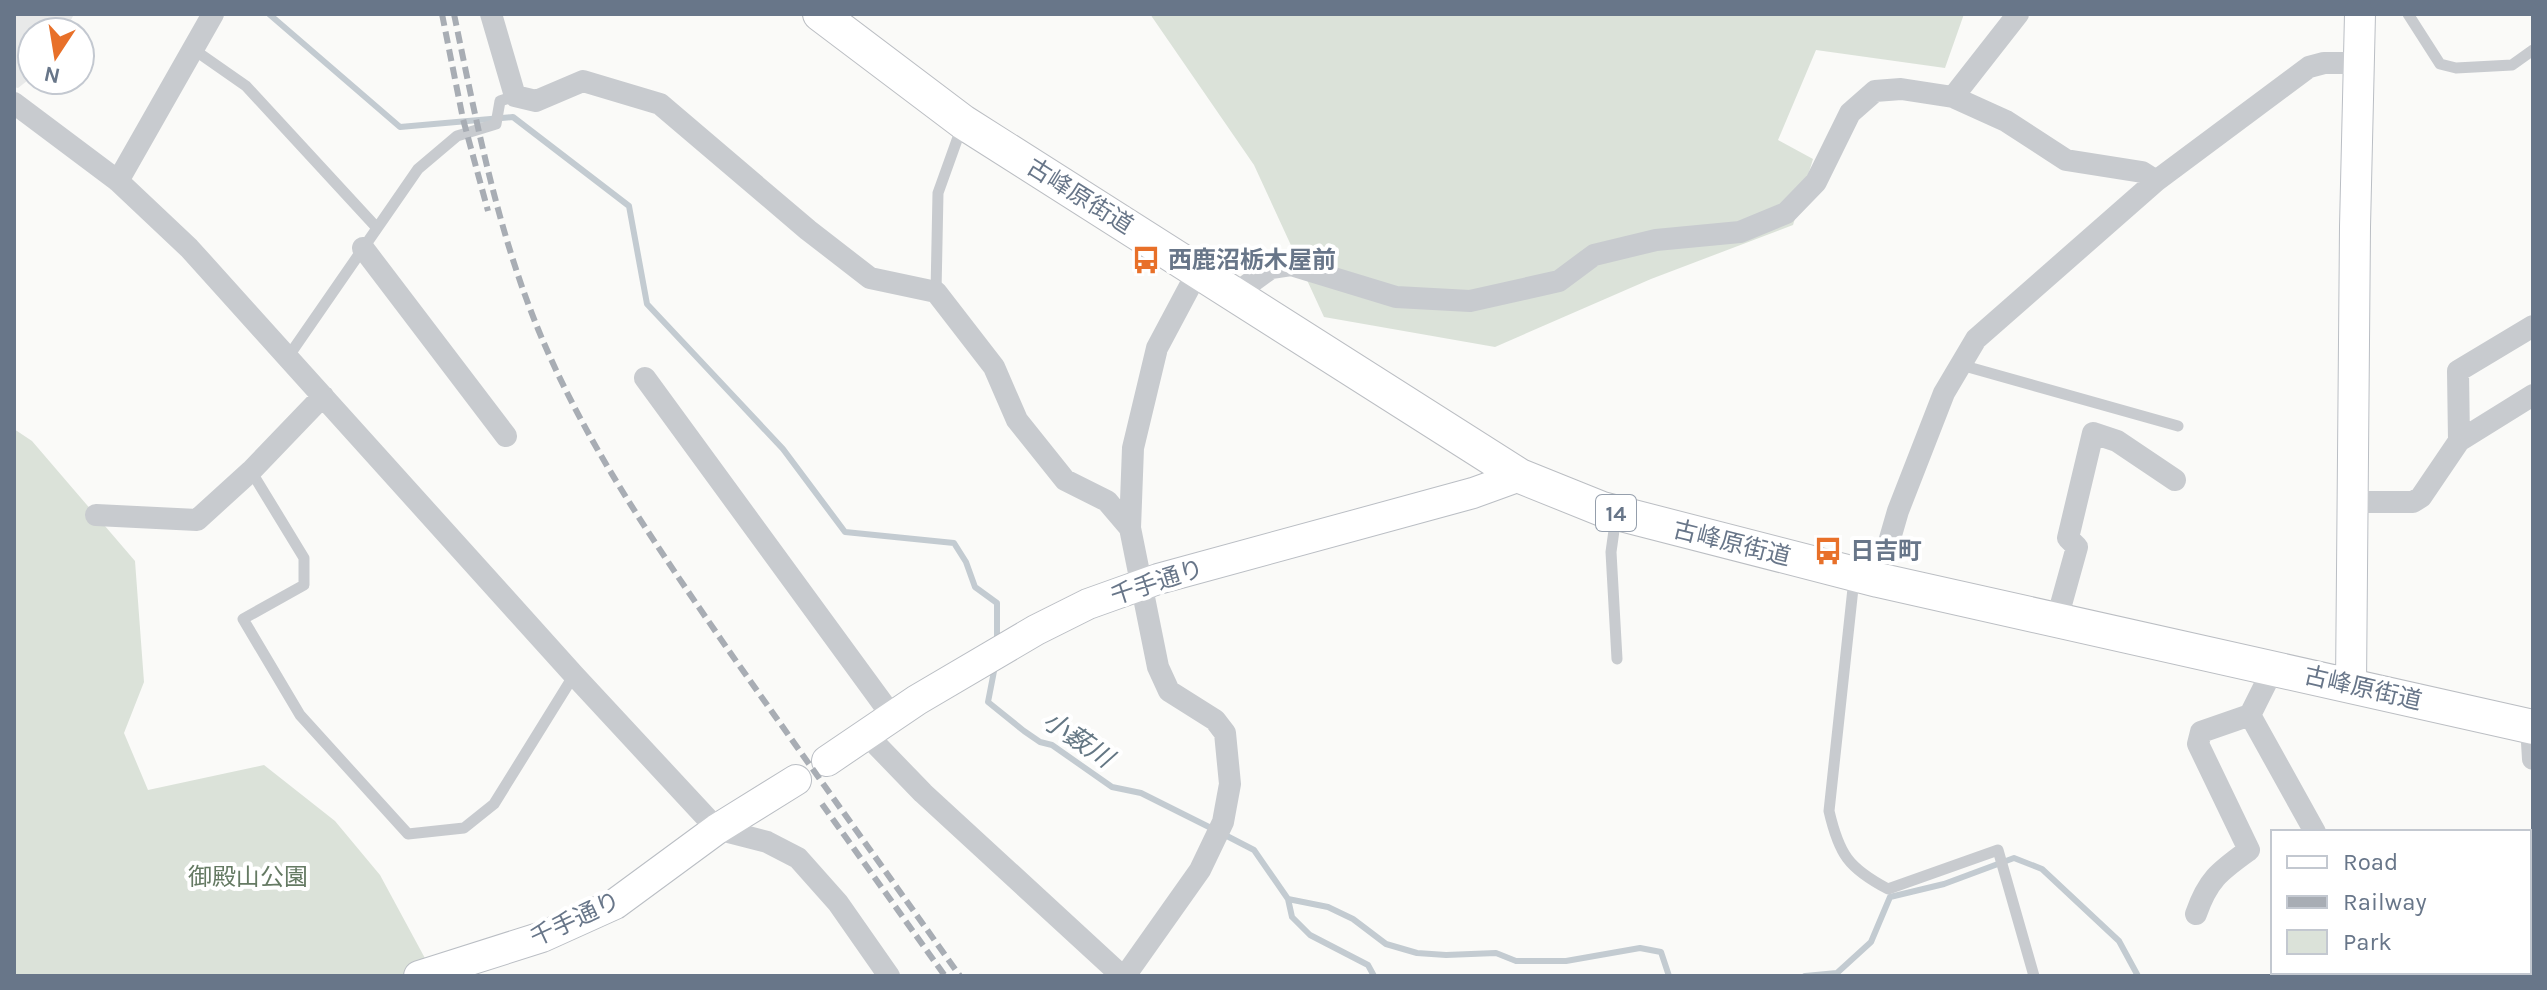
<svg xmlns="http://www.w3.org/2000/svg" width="2547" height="990" viewBox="0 0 2547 990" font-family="Karla,'Noto Sans JP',sans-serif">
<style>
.built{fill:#e8e9e9}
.green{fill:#dbe2d9}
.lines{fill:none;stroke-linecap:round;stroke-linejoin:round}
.stream{stroke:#c3cbd1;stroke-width:6}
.secondary-casing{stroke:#babec4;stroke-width:32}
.primary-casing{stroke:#bbbec3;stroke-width:36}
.lane{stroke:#c8cbcf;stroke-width:11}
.street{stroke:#c8cbcf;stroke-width:22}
.secondary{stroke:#fff;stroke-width:30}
.primary{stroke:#fff;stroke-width:34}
.rail{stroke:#a8adb4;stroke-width:6;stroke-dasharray:12 6;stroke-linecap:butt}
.labels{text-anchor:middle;stroke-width:8;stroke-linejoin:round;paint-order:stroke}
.shield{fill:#fff;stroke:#959fac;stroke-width:2}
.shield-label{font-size:22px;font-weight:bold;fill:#687689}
.street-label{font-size:24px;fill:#687689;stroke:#fff}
.poi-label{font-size:24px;font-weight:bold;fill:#687689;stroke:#fff;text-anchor:start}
.park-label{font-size:24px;fill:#657a63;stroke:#fff}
.water-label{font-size:26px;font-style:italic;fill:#647784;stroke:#fff}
</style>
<rect width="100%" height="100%" fill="#fafaf8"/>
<path class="built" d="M14 14H74L65 32H32V77L18 88 14 87Z"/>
<path class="green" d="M1150 14H1964L1945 68 1816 50 1778 140 1813 159 1793 225 1651 279 1495 347 1324 317 1254 165Z
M14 429 32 441 135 561 144 682 124 733 148 790 264 765 335 821 380 875 427 962 420 976H14Z"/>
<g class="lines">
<path class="stream" d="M269 14 400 127 513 117 629 206 647 304 783 449 845 532 954 543 966 562 975 587 997 603V643
M995 666 988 702 1024 731 1040 742 1052 745 1112 787 1141 793 1213 829
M1223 834 1254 850 1288 899 1292 917 1310 935 1368 965 1374 976
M1288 899 1328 907 1353 919 1386 944 1417 953 1446 955 1496 953 1516 961H1566L1640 948 1661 952 1669 976
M1805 976 1837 973 1871 942 1890 897 1944 884 2014 858 2042 869 2119 941 2138 976"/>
<defs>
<path id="secondary" d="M2351 685 2355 227 2360 14
M827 761 917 700 1036 630 1088 604 1158 579 1473 493 1520 476
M419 976 542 937 615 904 717 829 796 780"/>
<path id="primary" d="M820 14 963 122 1520 476 1602 509 1878 580 2533 727"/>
</defs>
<use href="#secondary" class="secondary-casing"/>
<use href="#primary" class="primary-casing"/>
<path class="lane" d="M2408 14 2440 64 2456 68 2512 65 2533 50
M193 49 246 86 377 228
M936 292 938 193 962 126
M288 357 418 169 457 136 496 124 500 101 515 96
M1961 365 2178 426
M251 471 304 558V585L243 619 300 715 408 834 464 828 494 804 574 675
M1616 516 1611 552 1617 659
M1854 579 1829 811C1839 854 1848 868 1888 889L1998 850 2034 976"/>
<path class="street" d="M491 14 515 96 536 101 583 81 660 104 808 230 870 278 936 292 994 367 1017 420 1065 480 1107 501 1130 528
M1953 97 2018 14
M14 103 118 181 189 248 574 675 717 829 767 842 798 858 838 903 889 976
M118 181 213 14
M363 248 506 436
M1235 294 1271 268 1291 265 1396 297 1470 301 1559 281 1594 255 1656 240 1740 232 1786 213 1816 182 1850 113 1875 91 1901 89 1953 97 2006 121 2066 160 2142 172 2156 181
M645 378 892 716
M2459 441 2458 371 2533 326
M2353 502H2413L2421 497 2459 441 2533 395
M96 515 197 520 251 471 323 396
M1878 580 1898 511 1944 393 1976 339 2156 181 2309 67 2324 63H2359
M2057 619 2077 547 2068 538 2093 433 2117 441 2175 480
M2268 666 2266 683 2250 715 2315 832
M2531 726 2533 759
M865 733 923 793 1122 976
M2196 914C2208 879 2220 871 2249 850L2198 744 2201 732 2250 715
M2529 943H2533
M2393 972 2395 976
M1125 976 1200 870 1223 822 1230 784 1225 733 1215 720 1169 691 1158 667 1130 528 1133 448 1157 348 1198 271
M2433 976 2445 972"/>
<use href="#secondary" class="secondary"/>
<use href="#primary" class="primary"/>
<path class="rail" d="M442 14 463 119 488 211
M454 14C476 120 497 229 538 329 586 446 658 548 729 651 806 760 883 868 960 976
M822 804 945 976"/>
</g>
<defs>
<symbol id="bus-bare" viewBox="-9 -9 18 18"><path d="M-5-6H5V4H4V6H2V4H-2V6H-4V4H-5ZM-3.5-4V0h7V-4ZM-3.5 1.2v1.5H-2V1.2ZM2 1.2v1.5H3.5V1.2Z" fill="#e87029" stroke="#fff" stroke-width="2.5" paint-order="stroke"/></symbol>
</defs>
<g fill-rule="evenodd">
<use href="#bus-bare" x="1126" y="240" width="40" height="40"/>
<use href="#bus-bare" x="1808" y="531" width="40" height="40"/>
</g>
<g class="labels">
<rect class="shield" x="1596" y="495" width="40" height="36" rx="6"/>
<g class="shield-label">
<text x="1616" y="521">14</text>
</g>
<g class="street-label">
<text transform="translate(1080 196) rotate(32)" y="8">古峰原街道</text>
<text transform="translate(1732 543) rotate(14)" y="8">古峰原街道</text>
<text transform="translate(1157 582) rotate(-18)" y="8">千手通り</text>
<text transform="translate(2363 688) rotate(13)" y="8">古峰原街道</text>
<text transform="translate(575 919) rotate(-25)" y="8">千手通り</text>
</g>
<g class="poi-label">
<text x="1168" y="268">西鹿沼栃木屋前</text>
<text x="1850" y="559">日吉町</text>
</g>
<g class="park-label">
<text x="248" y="885">御殿山公園</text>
</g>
<g class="water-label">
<text transform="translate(1078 739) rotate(34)" y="9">小薮川</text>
</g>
</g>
<rect width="2547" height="990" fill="none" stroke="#687689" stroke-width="32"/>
<rect x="2271" y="830" width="260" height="144" fill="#ffffff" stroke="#c3c8d0" stroke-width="2"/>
<rect x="2287" y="856" width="40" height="12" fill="#ffffff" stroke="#c3c8d0" stroke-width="2"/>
<text x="2343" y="870" font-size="24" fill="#687689">Road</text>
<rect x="2287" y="896" width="40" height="12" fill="#a8adb4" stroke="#c3c8d0" stroke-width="2"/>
<text x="2343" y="910" font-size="24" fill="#687689">Railway</text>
<rect x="2287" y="930" width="40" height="24" fill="#dbe2d9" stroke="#c3c8d0" stroke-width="2"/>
<text x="2343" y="950" font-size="24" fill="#687689">Park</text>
<g transform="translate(56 56) rotate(192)"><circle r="38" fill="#ffffff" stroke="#c3c8d0" stroke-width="2"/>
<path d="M0-6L14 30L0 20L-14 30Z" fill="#e87029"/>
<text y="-12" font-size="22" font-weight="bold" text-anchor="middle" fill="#687689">N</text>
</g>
</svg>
